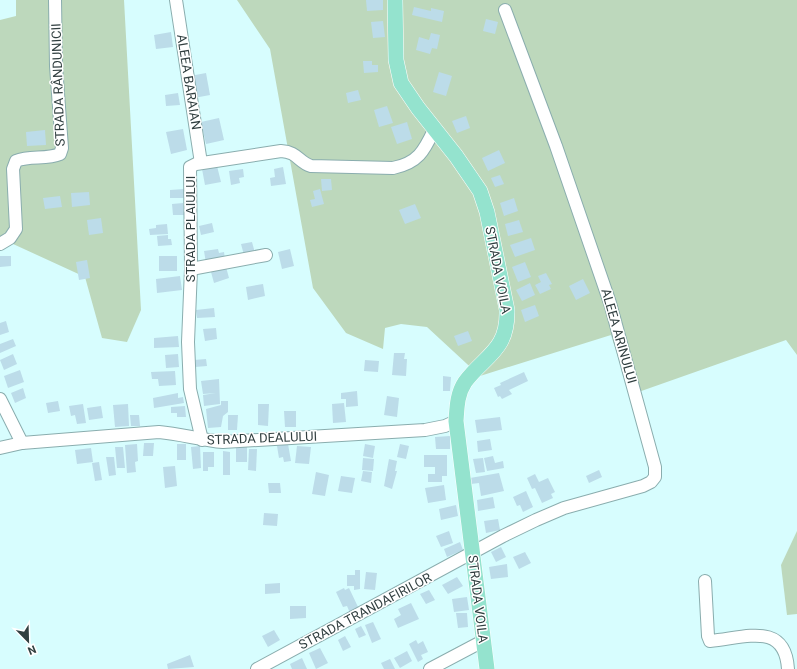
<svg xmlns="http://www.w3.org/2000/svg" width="797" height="669" font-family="Roboto,sans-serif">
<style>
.green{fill:#bdd8bc}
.building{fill:#bcdce9}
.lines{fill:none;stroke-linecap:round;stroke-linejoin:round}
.minor-casing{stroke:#8aadae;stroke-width:14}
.major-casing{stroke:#fff;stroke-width:16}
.minor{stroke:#fff;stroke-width:12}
.major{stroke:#94e3ce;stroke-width:15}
.labels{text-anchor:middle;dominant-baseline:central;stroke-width:3;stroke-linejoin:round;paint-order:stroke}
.street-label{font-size:13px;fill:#313f40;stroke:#fff}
</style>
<rect width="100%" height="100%" fill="#d7fdfe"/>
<g class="green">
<path d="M16,0H124L141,310L127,342L102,338L85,277L0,238V20L16,16Z"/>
<path d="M237,0H797V355L786,340L630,395L611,335L480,376L427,327L401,324L385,328L383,349L346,333L313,288L270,49Z"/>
<path d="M797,531V614L787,615L781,565Z"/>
</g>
<g class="building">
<path d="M366,0H383V10L367,11Z"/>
<path d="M414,7L431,11V8L444,11L442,22L412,15Z"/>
<path d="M486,19L498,22L495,34L483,31Z"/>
<path d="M383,21L385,37L373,38L371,22Z"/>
<path d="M171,32L173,47L156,49L154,35Z"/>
<path d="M431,33L440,35L437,49L432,48L430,54L416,50L419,37L429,40Z"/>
<path d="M363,61H372V65H378V72L364,73Z"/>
<path d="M439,72L452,76L446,96L433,92Z"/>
<path d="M206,73L210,95L194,98L190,76Z"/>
<path d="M358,90L361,100L348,103L346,93Z"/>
<path d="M178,93L180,105L166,106L165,95Z"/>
<path d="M387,106L393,123L379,127L374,110Z"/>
<path d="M466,116L470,128L457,133L452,121Z"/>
<path d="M219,118L224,140L206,144L201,122Z"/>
<path d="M407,122L412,139L397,144L391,127Z"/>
<path d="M183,129L187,150L171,154L166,132Z"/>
<path d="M45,130L46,145L27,146L26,132Z"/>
<path d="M499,150L505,163L488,171L482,158Z"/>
<path d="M217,166L221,182L205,185L202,169Z"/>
<path d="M283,167L286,184L271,186L270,178L275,177L274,169Z"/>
<path d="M243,169L244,177L239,178L240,183L231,185L229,171Z"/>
<path d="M500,175L504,184L495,187L491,178Z"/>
<path d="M321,179H331L332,190L322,191Z"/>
<path d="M184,189V198H170V190Z"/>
<path d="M320,189L324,204L312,207L310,200L315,199L313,191Z"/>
<path d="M89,192L90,205L72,207L71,193Z"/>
<path d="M60,196L62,207L45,209L43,198Z"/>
<path d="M514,198L518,211L504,216L500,203Z"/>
<path d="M183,203L184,215H173L172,204Z"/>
<path d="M415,204L421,218L405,224L399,210Z"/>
<path d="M101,218L103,233L89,235L87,220Z"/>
<path d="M519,220L523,232L508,236L505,224Z"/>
<path d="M212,223L214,232L201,235L199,226Z"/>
<path d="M167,224L168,234L150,235L149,229L156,228V225Z"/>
<path d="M168,235V239H171L172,245L158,246L157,236Z"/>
<path d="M531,238L535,250L515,257L510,245Z"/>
<path d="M252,242L255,253L244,255L241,244Z"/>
<path d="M218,249L219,253L224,252L225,259L206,263L204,251Z"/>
<path d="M290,249L294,266L282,269L278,252Z"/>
<path d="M0,256H11V266L0,267Z"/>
<rect x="159" y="256" width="18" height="15"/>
<path d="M87,260L90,278L79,280L76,262Z"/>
<path d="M525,262L531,277L518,282L512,267Z"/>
<path d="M226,267L229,278L214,283L211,272Z"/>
<path d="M546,273L552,284L549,285L551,289L540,294L535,285L541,282L538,276Z"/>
<path d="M180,276L182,290L157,293L156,279Z"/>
<path d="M583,279L590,293L576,300L569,286Z"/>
<path d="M530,283L535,295L522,301L516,290Z"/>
<path d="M263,284L265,296L248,300L246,287Z"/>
<path d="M535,305L539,316L525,322L521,310Z"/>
<path d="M214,308L215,317L197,318L196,310Z"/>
<path d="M6,321L9,332L0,335V323Z"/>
<path d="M216,328L217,339L205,341L203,329Z"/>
<path d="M468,331L472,341L458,346L454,336Z"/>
<path d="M178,336L179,347L154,348V338Z"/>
<path d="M13,339L16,346L0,353V344Z"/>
<path d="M394,353H405L404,359H407L406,376L392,375Z"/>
<path d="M13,354L17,364L4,370L0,360Z"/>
<path d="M178,354L179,367L166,368L165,355Z"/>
<path d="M206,359L207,366L195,367L194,360Z"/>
<path d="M365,360L379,361L378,372L364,371Z"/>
<path d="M20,370L24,382L8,388L4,376Z"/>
<path d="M175,371L176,385L159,386L158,379H152L151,372Z"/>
<path d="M524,372L528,381L509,390L512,394L502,399L500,396L498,397L494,388L501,385L500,383Z"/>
<path d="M443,376L451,377L450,391H443Z"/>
<path d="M219,379L220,404L204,406L203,395L216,393L203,394L201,381Z"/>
<path d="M23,388L26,398L15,403L11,393Z"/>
<path d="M357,391L358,406L346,407V399H341V393Z"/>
<path d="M178,393V398L183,397L184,403L154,408L153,398Z"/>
<path d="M387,396L399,398L397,417L384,415Z"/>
<path d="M58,401L60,411L48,413L46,403Z"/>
<path d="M221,401H228V412L223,416L221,427L208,428L206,409L221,405Z"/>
<path d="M344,403L346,422L333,423L332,404Z"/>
<path d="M83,404L86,423L77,424L75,415L71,416L69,406Z"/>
<path d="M128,404L129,426L115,427L113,405Z"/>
<path d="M258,404H269L268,426L258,425Z"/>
<path d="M101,406L103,418L89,420L87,408Z"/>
<path d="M185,406L186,417H177V413H171V407Z"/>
<path d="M284,411H296V427H285Z"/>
<path d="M130,415H139L140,426H131Z"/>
<path d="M228,415H238L237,430H228Z"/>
<path d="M500,417L502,430L477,433L475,420Z"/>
<path d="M450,436V449H436L435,437Z"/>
<path d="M490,439L492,450L478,452L477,441Z"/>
<path d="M144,443H154L153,456H143Z"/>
<path d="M137,444L138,461L135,462L136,472L127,473L125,445Z"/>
<rect x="177" y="444" width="9" height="16"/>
<path d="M288,444L291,461L284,462L283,457L279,458L277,446Z"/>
<path d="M365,444L375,446L373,458L363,456Z"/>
<path d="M400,444L409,446L406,459L397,457Z"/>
<path d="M200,446L201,468L193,469L191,447Z"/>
<path d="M247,446V462H236V447Z"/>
<path d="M297,446L311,447L309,464L295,463Z"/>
<path d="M115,447H123L125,468H117Z"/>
<path d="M91,448L93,462L77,464L75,450Z"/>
<path d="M249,449H257L256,471L248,470Z"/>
<path d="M223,451L230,452V475H223Z"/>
<path d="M203,452H214V467H208V471H203Z"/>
<path d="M424,455H447V476H442V482H428V474H435V467H424Z"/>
<path d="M493,456L495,463L503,461L504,468L487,471L484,458Z"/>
<path d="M106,457H114L116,475L109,476Z"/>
<path d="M363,458L374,459L373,471L362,470Z"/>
<path d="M483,458L485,472L476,473L473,459Z"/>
<path d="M389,459L397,461L395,471H397L392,489L384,486Z"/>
<path d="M99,462L102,480L95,481L92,463Z"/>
<path d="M175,466L177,486L165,488L163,467Z"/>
<path d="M599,470L602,477L589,483L586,476Z"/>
<path d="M363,471L372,472L371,483L361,481Z"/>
<path d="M316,472L329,475L325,496L312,494Z"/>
<path d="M499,473L504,491L481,496L479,483L471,484L470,478Z"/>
<path d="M535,474L539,482L548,478L555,492L551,494L553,498L542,503L535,488L532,489L527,478Z"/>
<path d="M341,476L355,478L352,493L338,491Z"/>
<path d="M268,483H280L281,493H269Z"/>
<path d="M444,485L446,500L428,503L425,488Z"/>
<path d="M526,491L533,507L523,512L520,505L517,506L513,497Z"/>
<path d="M493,497L495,508L478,511L477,500Z"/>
<path d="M456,505L458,516L441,520L439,509Z"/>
<path d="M264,513L278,514L277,526L263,525Z"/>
<path d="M498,519L500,530L486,533L484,521Z"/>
<path d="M449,531L453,543L441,547L436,536Z"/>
<path d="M460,542L463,550L447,557L444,549Z"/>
<path d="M501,547L506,557L496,562L491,552Z"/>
<path d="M525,552L531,563L519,569L513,557Z"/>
<path d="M507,564L508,577L491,579L489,567Z"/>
<path d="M355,570H360V589L354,590V586H347V575H355Z"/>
<path d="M366,572L377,573L375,590L364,589Z"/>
<path d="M457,577L463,586L448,594L442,585Z"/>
<path d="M280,583V593L265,594V584Z"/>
<path d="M344,588L345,590L349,588L359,609L350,613L347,606L343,607L336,592Z"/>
<path d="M429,590L435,600L426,604L420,594Z"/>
<path d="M467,597L469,610L454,612L452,599Z"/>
<path d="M411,603L419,619L398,628L394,619L401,615L398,609Z"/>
<path d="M290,606H306V618L290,619Z"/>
<path d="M456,613H467L468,627L458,628Z"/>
<path d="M373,622L381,639L372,643L365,625Z"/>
<path d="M361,626L366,635L359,638L355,629Z"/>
<path d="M274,630L280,640L268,647L262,636Z"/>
<path d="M345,636L351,647L343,651L338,640Z"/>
<path d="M416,640L418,644L423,641L428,652L421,655L423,659L418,662L409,644Z"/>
<path d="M320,648L328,663L316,669L309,653Z"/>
<path d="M407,651L412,661L400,668L394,658Z"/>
<path d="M190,655L194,667L168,669L167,664Z"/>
<path d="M302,658L307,669H292L290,664Z"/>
<path d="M390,659L395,669H384L381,663Z"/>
</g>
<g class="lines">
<defs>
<g id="minor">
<path d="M176,0L201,163"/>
<path d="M0,244L10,238L16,229L13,169L16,161C30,155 46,160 60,154L62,148L56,66L55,0"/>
<path d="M191,269L266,255"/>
<path d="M0,399L22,443L159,432C181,434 201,440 223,442L425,430L445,426L456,421"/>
<path d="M202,440L190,389L188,342L191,269L190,167L196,164L281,151C298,152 298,162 311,166L393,168C418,163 424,151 434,130"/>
<path d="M0,448L22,443"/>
<path d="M705,581L708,636L710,641C745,638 785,621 788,669"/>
<path d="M257,669L503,536L536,520L564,508L643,486L651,482L655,477V467L610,303L556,146L505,10"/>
<path d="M430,669L483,641"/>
</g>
<path id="major" d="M395,0L396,60L401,83L418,108L456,156L480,191L487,212L507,310C508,351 485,355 465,382C457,394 457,408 456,421L487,669"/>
</defs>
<use href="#minor" class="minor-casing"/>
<use href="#major" class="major-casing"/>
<use href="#minor" class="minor"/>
<use href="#major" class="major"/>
</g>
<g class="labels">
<g class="street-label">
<text transform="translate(189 82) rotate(81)">ALEEA BARAIAN</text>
<text transform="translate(58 85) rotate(-92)">STRADA RÂNDUNICII</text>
<text transform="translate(190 229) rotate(-90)">STRADA PLAIULUI</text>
<text transform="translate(498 270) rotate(79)">STRADA VOILA</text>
<text transform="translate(619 336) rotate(74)">ALEEA ARINULUI</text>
<text transform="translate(262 438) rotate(-2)">STRADA DEALULUI</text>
<text transform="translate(478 599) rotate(83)">STRADA VOILA</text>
<text transform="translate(365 611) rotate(-28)">STRADA TRANDAFIRILOR</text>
</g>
</g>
<g transform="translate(28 641) rotate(157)" stroke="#ffffff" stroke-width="3" paint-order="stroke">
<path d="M0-3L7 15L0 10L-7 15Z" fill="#313f40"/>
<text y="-6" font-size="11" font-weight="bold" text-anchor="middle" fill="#313f40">N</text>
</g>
</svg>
